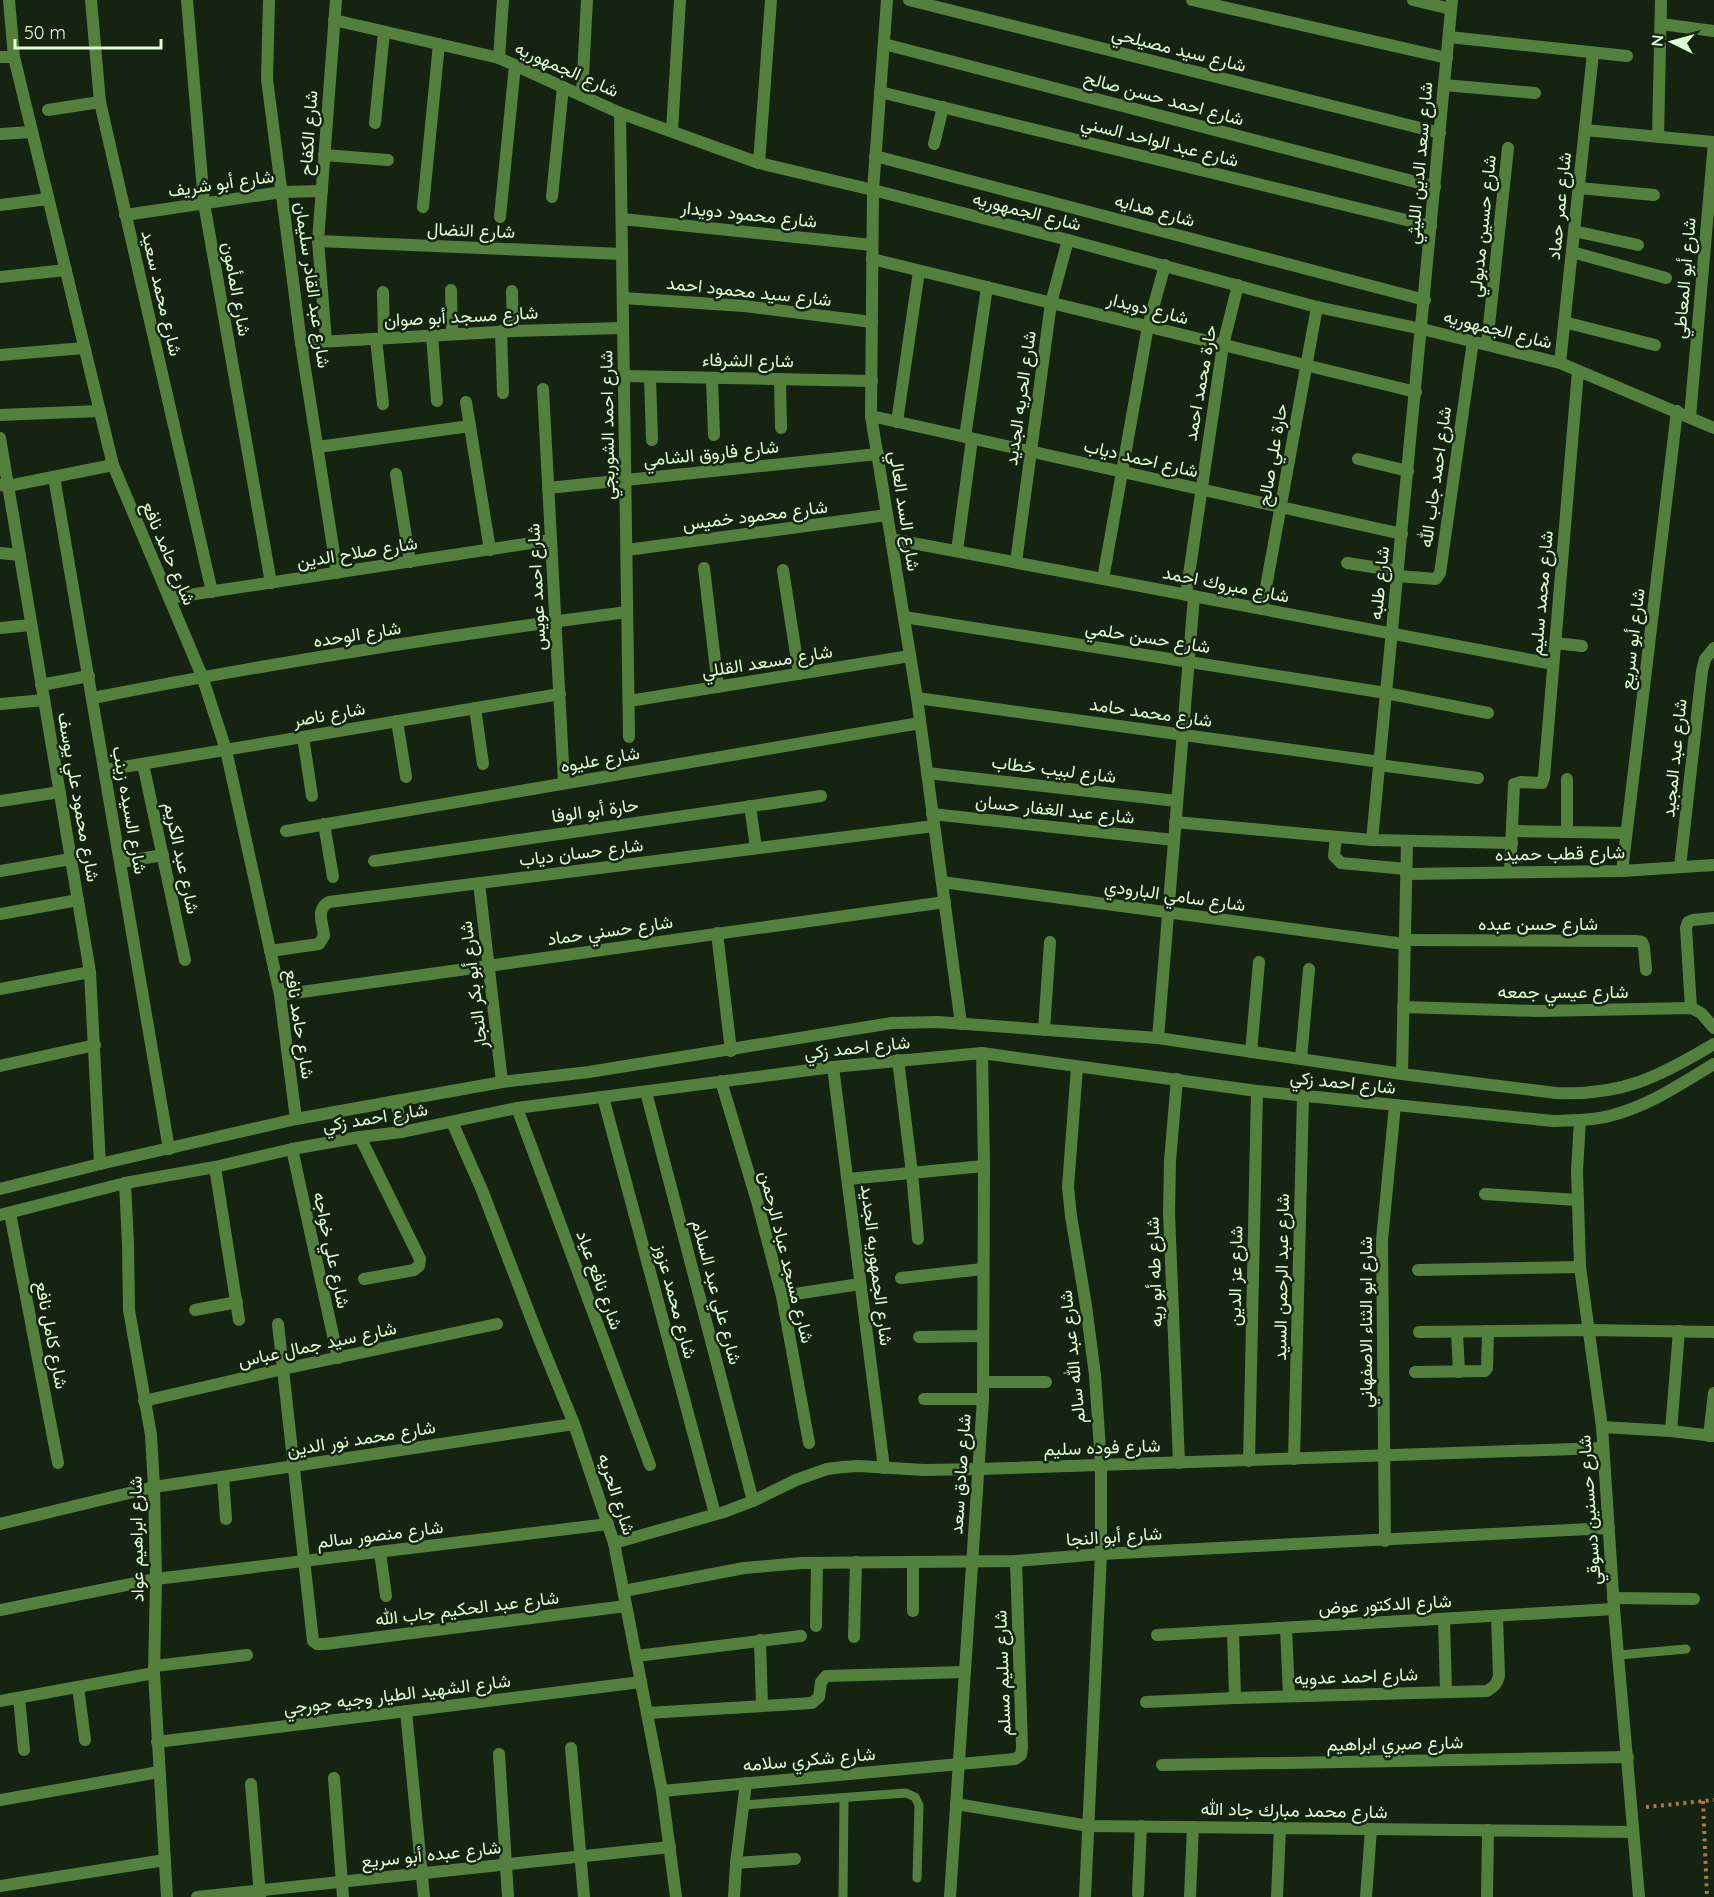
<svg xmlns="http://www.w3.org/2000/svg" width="1714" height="1897" font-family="Quicksand,Vazirmatn,sans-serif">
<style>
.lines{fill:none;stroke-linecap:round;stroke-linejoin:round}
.path{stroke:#b07a36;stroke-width:4;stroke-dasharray:3 4.5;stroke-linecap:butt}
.service{stroke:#54803d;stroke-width:9}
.minor{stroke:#54803d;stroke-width:12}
.tertiary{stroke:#54803d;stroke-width:12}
.labels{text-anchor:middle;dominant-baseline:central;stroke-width:5;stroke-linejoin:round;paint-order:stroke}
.street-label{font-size:18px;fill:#dffdd5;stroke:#142410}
</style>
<rect width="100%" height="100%" fill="#142410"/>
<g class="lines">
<g class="path">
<path d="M1703,1801L1707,1897"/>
<path d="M1646,1807L1714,1800"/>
</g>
<g class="service">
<path d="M1619,1655L1686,1649"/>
<path d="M743,1805L906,1793L915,1797L919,1805L917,1878"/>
<path d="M843,1897L844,1798"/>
</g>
<g class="minor">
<path d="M9,0L14,57L113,465L202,676L226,750L280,995L296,1119"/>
<path d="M91,0L100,102L212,592"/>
<path d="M187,0L204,203L271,583"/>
<path d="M269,0L267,79L301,343L337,573"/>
<path d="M887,0L873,190L871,416L917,698L961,1024"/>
<path d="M909,0L1440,133"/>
<path d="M1192,0L1447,58"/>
<path d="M1413,0L1451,9"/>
<path d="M334,20L499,58L620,113L759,163L873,190L1068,240L1317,307L1422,329L1560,363L1714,428"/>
<path d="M1661,24L1714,31"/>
<path d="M1449,37L1627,56"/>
<path d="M884,44L1435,187"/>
<path d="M0,57H14"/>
<path d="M499,58L503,0"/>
<path d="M1444,85L1535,93"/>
<path d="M880,92L1431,226"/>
<path d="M582,95L587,0"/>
<path d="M48,110L100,102"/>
<path d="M620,113L629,737"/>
<path d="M375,123L384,32"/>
<path d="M672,130L680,0"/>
<path d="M1585,130L1714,142"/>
<path d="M0,134L32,132"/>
<path d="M1658,137L1661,0"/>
<path d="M934,144L943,107"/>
<path d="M324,155L388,160"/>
<path d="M875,156L1425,300"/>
<path d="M759,163L771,0"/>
<path d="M1579,188L1654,195"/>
<path d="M552,197L563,87"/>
<path d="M0,205L48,199"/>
<path d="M423,207L439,44"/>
<path d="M125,215L282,192L322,191"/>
<path d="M500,217L515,65"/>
<path d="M622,219L872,245"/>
<path d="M1574,231L1638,245"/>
<path d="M318,241L622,254"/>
<path d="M1572,252L1666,278"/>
<path d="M872,259L1416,392"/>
<path d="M0,277L66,270"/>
<path d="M451,290L452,334"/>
<path d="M512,291L513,331"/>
<path d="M383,292L384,338"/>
<path d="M623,298L744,306L872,322"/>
<path d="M1564,322L1655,345"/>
<path d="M501,331L503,393"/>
<path d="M432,335L437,401"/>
<path d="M376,339L383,404"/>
<path d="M326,341L318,241L336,0"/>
<path d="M301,343L513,331L623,328"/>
<path d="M1487,344L1508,148"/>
<path d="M0,355L84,348"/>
<path d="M1560,363L1593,53"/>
<path d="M624,376L872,381"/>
<path d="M650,377L652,440"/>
<path d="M712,378L714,435"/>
<path d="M780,379L781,428"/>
<path d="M543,389L564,783"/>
<path d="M466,402L490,550"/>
<path d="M0,415L99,411"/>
<path d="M871,416L1402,534"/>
<path d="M1690,417L1714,142"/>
<path d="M897,422L919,271"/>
<path d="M965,437L987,287"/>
<path d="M0,438L90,972L100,1164"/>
<path d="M318,447L470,426"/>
<path d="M1358,459L1408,471"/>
<path d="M396,474L410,562"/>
<path d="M54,477L169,1149"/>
<path d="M1,485L8,486L113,465"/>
<path d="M548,488L878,454"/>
<path d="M891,539L1553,664"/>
<path d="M627,550L887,515"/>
<path d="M957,551L972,439"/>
<path d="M0,553L20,555"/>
<path d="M1016,562L1051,303L1068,240"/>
<path d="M1347,563L1398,571"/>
<path d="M704,568L718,687"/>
<path d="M783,570L799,674"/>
<path d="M1398,576L1436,579L1440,573L1473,341"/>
<path d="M1103,579L1148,326L1165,265"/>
<path d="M1186,595L1223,345L1238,285"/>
<path d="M169,598L551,540"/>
<path d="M1262,609L1317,307"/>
<path d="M904,617L1386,693L1488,713"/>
<path d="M0,628L31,625"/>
<path d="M1555,643L1582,646"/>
<path d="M41,685L89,676"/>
<path d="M93,698C270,663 449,635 627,612"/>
<path d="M917,698L1380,762"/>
<path d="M629,701L910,656"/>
<path d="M0,704L44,700"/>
<path d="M475,708L483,764"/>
<path d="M397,721L406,777"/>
<path d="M303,737L312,796"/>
<path d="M143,764L185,960"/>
<path d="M1379,765L1478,778"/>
<path d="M105,770L560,694"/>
<path d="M927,773L1177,801"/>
<path d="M0,801L60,792"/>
<path d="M750,806L756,848"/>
<path d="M932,814L1174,840"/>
<path d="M1175,822L1372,840L1512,843"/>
<path d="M324,824L333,877"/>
<path d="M286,831L920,723"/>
<path d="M1512,831L1626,833"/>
<path d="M1567,832V779"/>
<path d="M1336,837L1334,856L1341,863L1406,869"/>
<path d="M1372,840L1452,0"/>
<path d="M374,861L821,796"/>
<path d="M121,862L163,855"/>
<path d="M1680,867L1702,671L1705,659L1714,648"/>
<path d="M0,871L71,859"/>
<path d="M1622,871L1677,411"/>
<path d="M1510,872L1514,784L1521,782L1542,783L1544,777L1578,371"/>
<path d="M1406,874L1622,871L1714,865"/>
<path d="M942,882L1404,944"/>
<path d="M479,883L502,1082"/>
<path d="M0,914L78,900"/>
<path d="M717,933L731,1051"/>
<path d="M1405,940L1636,941L1642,942L1644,947L1646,970"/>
<path d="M270,951L319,944L324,936C323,923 315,910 329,902L934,826"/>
<path d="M0,989L90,972"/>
<path d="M280,995L945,902"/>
<path d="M1403,1007L1538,1011L1691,1008L1701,1013L1714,1028"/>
<path d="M1691,1008L1686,928L1688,922L1693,920L1714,918"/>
<path d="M1044,1030L1050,942"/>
<path d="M1158,1038L1194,596"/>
<path d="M1251,1052L1259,962"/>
<path d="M1301,1059L1309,969"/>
<path d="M898,1060L912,1173L918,1239"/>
<path d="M0,1066L95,1045"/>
<path d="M833,1067L884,1468"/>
<path d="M1077,1067L1068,1187L1071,1216L1086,1306L1095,1375L1101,1465V1554L1085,1897"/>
<path d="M1402,1074L1407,841"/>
<path d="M1177,1079L1170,1161L1169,1213L1179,1463"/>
<path d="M721,1081L757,1201L782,1296L809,1443"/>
<path d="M646,1092L753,1501"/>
<path d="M603,1097L715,1514"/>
<path d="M517,1108L650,1465"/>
<path d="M1580,1120L1577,1171L1580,1267L1602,1427L1614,1609L1639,1897"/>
<path d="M452,1122L482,1190L538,1336L574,1424L614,1543L662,1791L676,1897"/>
<path d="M360,1137L420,1259L419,1266L414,1270L364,1279"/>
<path d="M292,1149L338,1358"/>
<path d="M215,1167L239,1320"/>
<path d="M848,1179L984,1166"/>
<path d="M125,1183L128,1244L129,1310L151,1435L154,1487L156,1579L154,1673L167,1897"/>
<path d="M1485,1194L1577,1200"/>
<path d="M10,1213L58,1463"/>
<path d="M1418,1270L1580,1267"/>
<path d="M901,1278L983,1269"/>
<path d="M782,1296L860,1284"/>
<path d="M195,1310L237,1302"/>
<path d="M278,1324L313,1641L317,1644H325L626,1606"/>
<path d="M1419,1332L1588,1330L1714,1332"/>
<path d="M1457,1332L1459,1372"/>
<path d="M919,1337L983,1336"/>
<path d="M1415,1372L1485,1371L1487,1368L1488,1331"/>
<path d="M983,1382H1046"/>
<path d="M924,1399H983"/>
<path d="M144,1401L283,1369L497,1324"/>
<path d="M1602,1427L1671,1431L1714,1436"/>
<path d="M1671,1431L1679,1331"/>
<path d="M1709,1436L1714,1393"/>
<path d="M1294,1459L1303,1096"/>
<path d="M1249,1461L1257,1091"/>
<path d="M223,1477L226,1519"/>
<path d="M0,1524L154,1487L574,1424"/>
<path d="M1385,1541L1382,1240L1395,1105"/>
<path d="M614,1543L724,1512L753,1501L796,1480L827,1469L843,1467L858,1466L924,1470L979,1469L1603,1448"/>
<path d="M380,1552L386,1596"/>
<path d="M913,1562V1611"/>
<path d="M624,1591L744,1568L801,1563L1016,1561L1101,1554L1609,1528"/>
<path d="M1613,1598L1694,1599"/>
<path d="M0,1610L156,1579L608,1524"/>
<path d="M1444,1619L1446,1692"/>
<path d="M816,1626L817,1563"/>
<path d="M1286,1628L1289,1696"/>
<path d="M1233,1631L1235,1698"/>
<path d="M1157,1635L1614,1609"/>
<path d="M854,1637L856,1562"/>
<path d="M760,1640L762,1706"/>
<path d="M636,1656L801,1636"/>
<path d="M155,1666L247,1655"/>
<path d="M78,1687L85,1740"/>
<path d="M19,1698L24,1750"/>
<path d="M0,1701L154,1673"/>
<path d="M1146,1702L1235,1698L1487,1691C1494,1687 1497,1684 1499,1676L1497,1616"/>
<path d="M406,1711L424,1897"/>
<path d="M647,1713L812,1703L819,1697L821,1682L826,1676L964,1672"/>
<path d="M157,1742L641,1682"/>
<path d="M571,1748L584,1897"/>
<path d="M499,1754L508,1897"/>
<path d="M1162,1765L1628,1757"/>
<path d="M334,1778L343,1897"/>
<path d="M251,1784L260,1896"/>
<path d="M662,1791L1015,1759L1021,1755L1022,1747L1016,1561"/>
<path d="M0,1800L159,1772"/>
<path d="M956,1804L1089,1826L1633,1832"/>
<path d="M736,1863L795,1859"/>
<path d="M0,1886L165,1860"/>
<path d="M1138,1894L1141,1826"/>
<path d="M197,1897L670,1847"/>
<path d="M734,1897L736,1863L746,1783"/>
<path d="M950,1897L983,1399L984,1166L982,1053"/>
<path d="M1190,1897L1193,1827"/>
<path d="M1277,1897L1280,1828"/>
<path d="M1366,1897L1371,1829"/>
<path d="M1487,1897L1488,1830"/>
</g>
<g class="tertiary">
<path d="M396,1101L402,1132"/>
<path d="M0,1189L100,1164L296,1119L502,1082L589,1072L892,1023L938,1022L1158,1038L1402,1074L1556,1093C1622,1096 1659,1077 1714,1044"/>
<path d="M0,1215L125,1183L215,1167L292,1149L360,1137L402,1132L517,1108L833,1067L982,1053L1257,1091L1553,1121C1571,1120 1591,1121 1609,1116C1647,1107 1681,1084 1714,1064"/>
</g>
</g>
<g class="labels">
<g class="street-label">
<text transform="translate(1179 49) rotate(14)">شارع سيد مصيلحي</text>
<text transform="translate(567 69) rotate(24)">شارع الجمهوريه</text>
<text transform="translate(1164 98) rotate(15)">شارع احمد حسن صالح</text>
<text transform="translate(308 133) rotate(-86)">شارع الكفاح</text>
<text transform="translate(1160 141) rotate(14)">شارع عبد الواحد السني</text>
<text transform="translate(1419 163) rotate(-85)">شارع سعد الدين الليثي</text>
<text transform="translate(221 183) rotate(-8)">شارع أبو شريف</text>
<text transform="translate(1559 206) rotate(-84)">شارع عمر حماد</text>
<text transform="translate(1155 210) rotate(15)">شارع هدايه</text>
<text transform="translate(1027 211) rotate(14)">شارع الجمهوريه</text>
<text transform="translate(749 214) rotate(6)">شارع محمود دويدار</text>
<text transform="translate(1482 226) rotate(-84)">شارع حسين مدبولي</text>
<text transform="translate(471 230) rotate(2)">شارع النضال</text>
<text transform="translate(1684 278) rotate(-85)">شارع أبو المعاطي</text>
<text transform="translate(313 285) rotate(82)">شارع عبد القادر سليمان</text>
<text transform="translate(237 289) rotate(80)">شارع المأمون</text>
<text transform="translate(749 291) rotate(6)">شارع سيد محمود احمد</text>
<text transform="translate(162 293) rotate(77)">شارع محمد سعيد</text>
<text transform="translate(1148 308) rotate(14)">شارع دويدار</text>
<text transform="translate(461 316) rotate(-3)">شارع مسجد أبو صوان</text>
<text transform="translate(1498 329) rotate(14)">شارع الجمهوريه</text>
<text transform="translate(748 360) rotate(1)">شارع الشرفاء</text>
<text transform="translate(1200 383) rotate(-80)">حارة محمد احمد</text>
<text transform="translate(1020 398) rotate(-82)">شارع الحريه الجديد</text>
<text transform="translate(607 425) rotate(-91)">شارع احمد الشوربجي</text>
<text transform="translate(711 453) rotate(-6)">شارع فاروق الشامي</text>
<text transform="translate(1272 455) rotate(-80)">حارة علي صالح</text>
<text transform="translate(1141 458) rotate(13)">شارع احمد دياب</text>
<text transform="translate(1435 477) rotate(-82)">شارع احمد جاب الله</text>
<text transform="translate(905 511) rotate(81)">شارع السد العالي</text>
<text transform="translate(755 515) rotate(-7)">شارع محمود خميس</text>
<text transform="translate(357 552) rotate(-9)">شارع صلاح الدين</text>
<text transform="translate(169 553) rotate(67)">شارع حامد نافع</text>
<text transform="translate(1379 583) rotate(-84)">شارع طلبه</text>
<text transform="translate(1226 584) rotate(11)">شارع مبروك احمد</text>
<text transform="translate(536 587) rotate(-93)">شارع احمد عويس</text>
<text transform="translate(1541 593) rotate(-85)">شارع محمد سليم</text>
<text transform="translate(357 634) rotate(-9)">شارع الوحده</text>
<text transform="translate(1148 637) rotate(9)">شارع حسن حلمي</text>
<text transform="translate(1632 639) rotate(-83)">شارع أبو سريع</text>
<text transform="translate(767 661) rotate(-9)">شارع مسعد القللي</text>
<text transform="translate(1151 712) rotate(8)">شارع محمد حامد</text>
<text transform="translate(329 714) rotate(-10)">شارع ناصر</text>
<text transform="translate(1674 758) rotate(-84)">شارع عبد المجيد</text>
<text transform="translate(600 759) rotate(-10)">شارع عليوه</text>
<text transform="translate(1054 769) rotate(7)">شارع لبيب خطاب</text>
<text transform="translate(79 797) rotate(80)">شارع محمود علي يوسف</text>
<text transform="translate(1055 809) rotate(6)">شارع عبد الغفار حسان</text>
<text transform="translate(130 810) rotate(80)">شارع السيده زينب</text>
<text transform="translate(595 810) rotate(-8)">حارة أبو الوفا</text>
<text transform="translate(581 852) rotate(-7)">شارع حسان دياب</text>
<text transform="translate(1560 853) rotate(-1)">شارع قطب حميده</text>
<text transform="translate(182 858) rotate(78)">شارع عبد الكريم</text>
<text transform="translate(1175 895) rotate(8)">شارع سامي البارودي</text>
<text x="1538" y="923">شارع حسن عبده</text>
<text transform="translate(610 930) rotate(-8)">شارع حسني حماد</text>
<text transform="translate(473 985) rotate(-97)">شارع أبو بكر النجار</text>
<text x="1563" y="991">شارع عيسي جمعه</text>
<text transform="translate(300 1024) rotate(81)">شارع حامد نافع</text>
<text transform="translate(857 1047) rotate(-6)">شارع احمد زكي</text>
<text transform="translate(1343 1082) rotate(6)">شارع احمد زكي</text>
<text transform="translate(375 1117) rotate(-9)">شارع احمد زكي</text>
<text transform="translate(332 1250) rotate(78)">شارع علي خواجه</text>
<text transform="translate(787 1257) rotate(76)">شارع مسجد عباد الرحمن</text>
<text transform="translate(877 1265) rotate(83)">شارع الجمهوريه الجديد</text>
<text transform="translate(1154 1272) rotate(-92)">شارع طه أبو ريه</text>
<text transform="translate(1235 1276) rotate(-89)">شارع عز الدين</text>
<text transform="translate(1281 1277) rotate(-89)">شارع عبد الرحمن السيد</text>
<text transform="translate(600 1280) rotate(70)">شارع نافع عياد</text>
<text transform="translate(717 1292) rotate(75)">شارع علي عبد السلام</text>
<text transform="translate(676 1301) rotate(75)">شارع محمد عزوز</text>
<text transform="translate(1365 1322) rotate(-90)">شارع ابو الثناء الاصفهاني</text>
<text transform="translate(52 1335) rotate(79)">شارع كامل نافع</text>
<text transform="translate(317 1344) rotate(-12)">شارع سيد جمال عباس</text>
<text transform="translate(1072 1357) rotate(-96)">شارع عبد الله سالم</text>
<text transform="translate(361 1438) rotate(-9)">شارع محمد نور الدين</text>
<text transform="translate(1102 1447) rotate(-2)">شارع فوده سليم</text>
<text transform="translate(960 1474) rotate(-86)">شارع صادق سعد</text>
<text transform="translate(617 1494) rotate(72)">شارع الحريه</text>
<text transform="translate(1589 1510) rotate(-94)">شارع حسنين دسوقي</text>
<text transform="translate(380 1534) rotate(-7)">شارع منصور سالم</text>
<text transform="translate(1114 1536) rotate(-4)">شارع أبو النجا</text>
<text transform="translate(136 1539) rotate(-91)">شارع ابراهيم عواد</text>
<text transform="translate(1385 1604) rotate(-3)">شارع الدكتور عوض</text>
<text transform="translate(467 1608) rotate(-7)">شارع عبد الحكيم جاب الله</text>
<text transform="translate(1002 1673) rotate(-92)">شارع سليم مسلم</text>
<text transform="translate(1356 1676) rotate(-2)">شارع احمد عدويه</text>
<text transform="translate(397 1694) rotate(-7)">شارع الشهيد الطيار وجيه جورجي</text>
<text transform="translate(1395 1743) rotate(-1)">شارع صبري ابراهيم</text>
<text transform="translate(809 1759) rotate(-5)">شارع شكري سلامه</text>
<text transform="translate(1294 1810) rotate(1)">شارع محمد مبارك جاد الله</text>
<text transform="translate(431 1854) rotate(-6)">شارع عبده أبو سريع</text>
</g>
</g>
<g transform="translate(1672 42) rotate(275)" stroke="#142410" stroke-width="4.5" paint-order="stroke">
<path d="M0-4.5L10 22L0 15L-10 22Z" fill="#dffdd5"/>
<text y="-9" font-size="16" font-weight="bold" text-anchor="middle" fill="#dffdd5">N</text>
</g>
<path d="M15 39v9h146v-9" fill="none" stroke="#dffdd5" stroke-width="3"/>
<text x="24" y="39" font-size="18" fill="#dffdd5" stroke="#142410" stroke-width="4.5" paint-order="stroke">50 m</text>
</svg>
